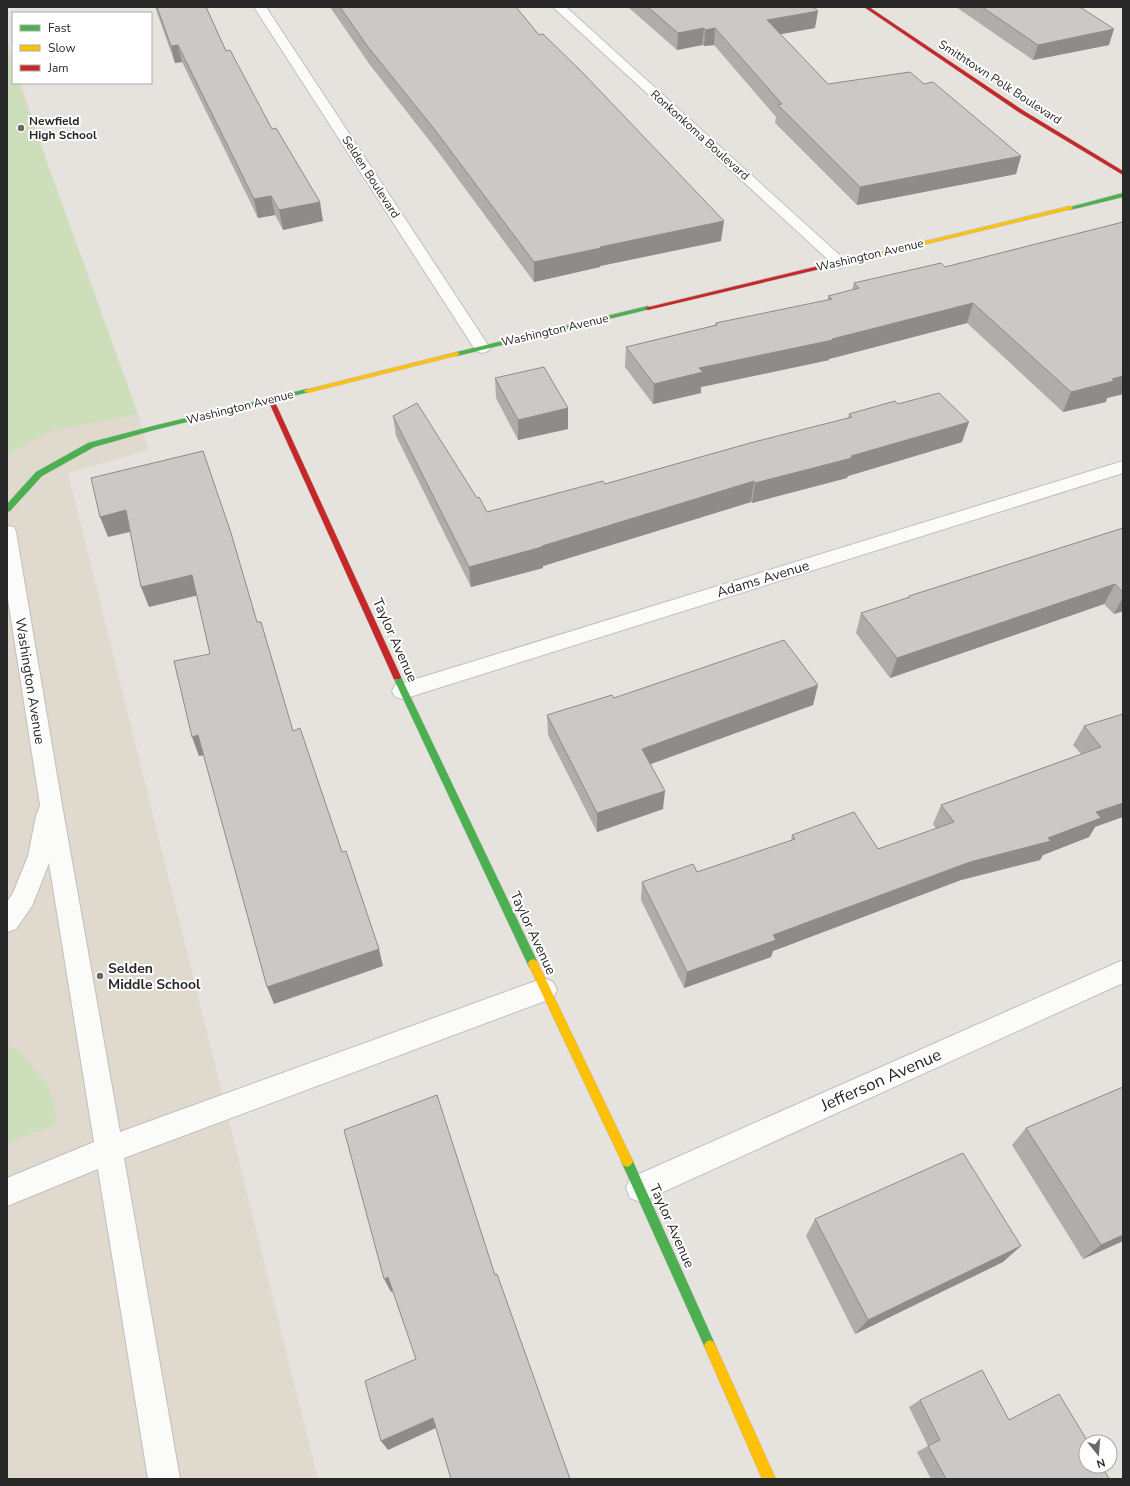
<svg xmlns="http://www.w3.org/2000/svg" width="1130" height="1486" font-family="'Nunito Sans',sans-serif">
<style>
.education{fill:#e0d9cd}
.green{fill:#ccdfba}
.lines{fill:none;stroke-linecap:round;stroke-linejoin:round}
.lane-casing{stroke:#c0bfbf;stroke-width:2}
.street-casing{stroke:#c0bfbf;stroke-width:2}
.fast-casing{stroke:#c0bfbf;stroke-width:1}
.slow-casing{stroke:#c0bfbf;stroke-width:1}
.jam-casing{stroke:#c0bfbf;stroke-width:1}
.lane{fill:#fbfbfa;fill-rule:evenodd}
.street{fill:#fbfbfa;fill-rule:evenodd}
.fast{fill:#4caf50;fill-rule:evenodd}
.slow{fill:#ffc107;fill-rule:evenodd}
.jam{fill:#c62828;fill-rule:evenodd}
.wall{fill:#afaca9}
.shaded-wall{fill:#8e8c8a}
.building{fill:#cbc8c5;stroke:#8e8c8a}
.poi-dot{fill:#6a6968;stroke:#fff;stroke-width:1.5}
.labels{text-anchor:middle;dominant-baseline:central;stroke-width:4;stroke-linejoin:round;paint-order:stroke}
.far-street-label{font-size:12px;fill:#282828;stroke:#fff}
.far-poi-label{font-size:12px;font-weight:bold;fill:#282828;stroke:#fff;text-anchor:start}
.street-label{font-size:14px;fill:#282828;stroke:#fff}
.poi-label{font-size:14px;font-weight:bold;fill:#282828;stroke:#fff;text-anchor:start}
.near-street-label{font-size:17px;fill:#282828;stroke:#fff}
</style>
<rect width="100%" height="100%" fill="#e6e2de"/>
<path class="education" d="M7,40L13,58V83H21L51,173L138,414L148,450L68,473L318,1479H7Z"/>
<g class="green">
<path d="M7,52L13,68V83H18L138,414L51,431L7,455Z"/>
<path d="M7,1044L22,1054L32,1067L46,1082L54,1102L56,1125L7,1143Z"/>
</g>
<g class="lines">
<defs>
<path id="lane" d="M51,796L59,798L62,805L120,1132L544,978L553,982L557,990L553,998L124,1158L180,1479H148L98,1169L7,1206V1178L94,1142L49,863L32,906L16,929L7,932V902L13,893L28,856L36,816L43,798Z"/>
<g id="street">
<path d="M254,7H266L490,348L488,351L482,353L476,351L474,348Z"/>
<path d="M553,7H566L845,260L848,263L845,266L840,268L835,266Z"/>
<path d="M1123,461V473L403,699L395,697L392,691L395,685L403,683Z"/>
<path d="M7,526L14,527L16,532L62,805L59,812L51,814L43,812L40,805L7,593Z"/>
<path d="M1123,960V983L650,1198L640,1202L630,1198L626,1188L630,1178Z"/>
</g>
<g id="fast">
<path d="M1123,193V197L1070,210L1067,208Z"/>
<path d="M648,306L651,308L650,309L457,356L454,354L457,352Z"/>
<path d="M307,389L309,390V392L154,430L94,447L42,476L10,511L7,512V504L36,472L88,443L153,426Z"/>
<path d="M397,674L401,677L537,961L538,964L537,967L533,969L529,967L393,677Z"/>
<path d="M627,1155L631,1157L714,1342L716,1346L714,1350L710,1352L706,1350L621,1161L623,1157Z"/>
</g>
<g id="slow">
<path d="M1070,206L1073,208L1072,209L856,261L853,259Z"/>
<path d="M457,352L459,353V355L307,393L304,391L305,390Z"/>
<path d="M533,959L537,961L631,1157L633,1161L631,1165L627,1167L623,1165L528,964L529,961Z"/>
<path d="M710,1340L714,1342L776,1479H762L704,1346L706,1342Z"/>
</g>
<g id="jam">
<path d="M864,7H869L1024,111L1123,171V175L1020,113Z"/>
<path d="M856,257L858,258V260L648,310L645,308Z"/>
<path d="M271,398L274,400L401,677L400,679H394L393,677L268,400Z"/>
</g>
</defs>
<use href="#lane" class="lane-casing"/>
<use href="#street" class="street-casing"/>
<use href="#fast" class="fast-casing"/>
<use href="#slow" class="slow-casing"/>
<use href="#jam" class="jam-casing"/>
<use href="#lane" class="lane"/>
<use href="#street" class="street"/>
<use href="#fast" class="fast"/>
<use href="#slow" class="slow"/>
<use href="#jam" class="jam"/>
</g>
<g class="wall">
<path d="M155,7H206L226,51L272,129L323,221L283,230L275,215L258,218L182,62L175,63Z"/>
<path d="M330,7H516L539,35L721,241L600,266V267L534,282L436,149L370,65Z"/>
<path d="M628,7H813L815,28L780,34L828,84H924L1021,156L1016,174L857,205L775,123L776,117L714,45L704,46L702,45L677,50Z"/>
<path d="M956,7H1080L1109,45L1033,60Z"/>
<path d="M1123,222V394L1107,398L1106,402L1063,412L967,323L829,359V360L701,387V393L653,404L625,367L626,347L715,325L716,323L828,300V296L852,290L854,283L945,267Z"/>
<path d="M495,378L568,408V429L518,440L496,398Z"/>
<path d="M898,404L962,442L848,476L847,478L752,503L751,502L543,566V568L471,587L396,436L393,416L477,498L487,512L605,484L848,418L849,414Z"/>
<path d="M1123,528V611L1114,614L1104,604L890,678L856,633L861,613L908,598L909,596Z"/>
<path d="M614,698L813,705L650,764L663,809L597,832L548,735L547,715Z"/>
<path d="M1123,714L1095,827L1089,837L1043,855L1040,860L961,880L773,951L771,957L684,988L641,900L642,882L697,872L791,841L792,835L878,849L936,829L933,824L941,805L1081,754L1073,745L1084,726Z"/>
<path d="M1123,1087V1241L1083,1259L1012,1145L1026,1128Z"/>
<path d="M815,1219L1003,1262L855,1334L806,1236Z"/>
<path d="M920,1400L1009,1420L1109,1479H931L917,1452L928,1446L909,1407Z"/>
</g>
<g class="shaded-wall">
<path d="M818,11L815,28L765,37L767,20Z"/>
<path d="M704,28L702,45L677,50L678,33Z"/>
<path d="M715,28L714,45L704,46L705,30Z"/>
<path d="M1114,29L1109,45L1033,60L1038,45Z"/>
<path d="M178,45L182,62L175,63L171,46Z"/>
<path d="M1021,156L1016,174L857,205L860,187Z"/>
<path d="M271,196L275,215L258,218L254,199Z"/>
<path d="M320,202L323,221L283,230L279,210Z"/>
<path d="M724,221L721,241L600,266V267L534,282V262L600,247Z"/>
<path d="M973,303L967,323L829,359V360L701,387V393L653,404L654,384L699,368L832,339Z"/>
<path d="M1123,376V394L1107,398L1106,402L1063,412L1071,392Z"/>
<path d="M568,408V429L518,440V420Z"/>
<path d="M969,422L962,442L848,476L847,478L752,503L755,483Z"/>
<path d="M754,481L751,502L543,566V568L471,587L469,567L542,546Z"/>
<path d="M126,510L134,531L108,537L100,517Z"/>
<path d="M192,575L199,595L149,607L141,587Z"/>
<path d="M1115,584L1104,604L890,678L897,658Z"/>
<path d="M1123,597V611L1114,614Z"/>
<path d="M818,685L813,705L640,768L642,749Z"/>
<path d="M198,735L206,755L199,756L192,737Z"/>
<path d="M665,791L663,809L597,832V813Z"/>
<path d="M1123,803V817L1095,827L1089,837L1043,855L1040,860L961,880L773,951L771,957L684,988L687,972L773,935L970,862L1048,838L1096,812Z"/>
<path d="M379,949L383,966L274,1004L267,987Z"/>
<path d="M1123,1235V1241L1083,1259L1101,1245Z"/>
<path d="M1021,1246L1003,1262L855,1334L868,1320Z"/>
<path d="M388,1277L394,1291L391,1292L384,1279Z"/>
<path d="M433,1418L438,1427L388,1450L381,1441Z"/>
</g>
<g class="building">
<path d="M157,7H206L226,51L230,50L272,129L276,128L320,202L279,210L271,196L254,199L178,45L171,46Z"/>
<path d="M340,7H516L539,35L543,34L582,72L724,221L600,247L601,248L534,262L435,130L368,47Z"/>
<path d="M648,7H813L818,11L767,20L828,84L910,72L924,84L933,82L1021,156L860,187L778,105L782,104L715,28L705,30L704,28L678,33Z"/>
<path d="M982,7H1080L1114,29L1038,45Z"/>
<path d="M1123,222V376L1112,379L1114,381L1071,392L973,303L832,339L833,340L699,368L703,372L654,384L626,347L717,325L716,323L832,299L828,296L859,288L854,283L941,263L945,267Z"/>
<path d="M544,367L568,408L518,420L495,378Z"/>
<path d="M939,393L969,422L851,456L852,458L755,483L754,481L542,546V547L469,567L393,416L417,403L477,498L479,497L487,512L603,481L605,484L750,443L852,417L849,414L895,401L898,404Z"/>
<path d="M203,451L231,533L257,622H261L293,731L300,728L342,852L346,851L379,949L267,987L198,735L192,737L174,661L210,654L192,575L141,587L126,510L100,517L91,478Z"/>
<path d="M1123,528V592L1115,584L897,658L861,613L910,597L909,596Z"/>
<path d="M784,640L818,685L642,749L665,791L597,813L547,715L612,695L614,698Z"/>
<path d="M1123,714V803L1096,812L1101,818L1048,838L1051,841L970,862L773,935L776,940L687,972L642,882L693,864L697,872L795,839L792,835L854,812L878,849L954,822L941,805L1101,747L1084,726Z"/>
<path d="M1123,1087V1235L1101,1245L1026,1128Z"/>
<path d="M437,1095L495,1275L497,1274L570,1479H451L433,1418L381,1441L365,1381L416,1359L388,1277L384,1279L344,1130Z"/>
<path d="M963,1153L1021,1246L868,1320L815,1219Z"/>
<path d="M982,1370L1009,1420L1059,1394L1088,1442H1086V1466H1102L1109,1479H946L928,1446L940,1440L920,1400Z"/>
</g>
<g class="poi-dot">
<circle cx="21" cy="128" r="4"/>
<circle cx="100" cy="976" r="4"/>
</g>
<g class="labels">
<g class="far-street-label">
<text transform="translate(1000 82) rotate(33)">Smithtown Polk Boulevard</text>
<text transform="translate(700 135) rotate(42)">Ronkonkoma Boulevard</text>
<text transform="translate(371 177) rotate(57)">Selden Boulevard</text>
<text transform="translate(870 255) rotate(-13)">Washington Avenue</text>
<text transform="translate(555 330) rotate(-13)">Washington Avenue</text>
<text transform="translate(240 407) rotate(-14)">Washington Avenue</text>
</g>
<g class="far-poi-label">
<text x="29" y="121">Newfield<tspan x="29" dy="14">High School</tspan></text>
</g>
<g class="street-label">
<text transform="translate(763 579) rotate(-17)">Adams Avenue</text>
<text transform="translate(395 640) rotate(66)">Taylor Avenue</text>
<text transform="translate(30 681) rotate(81)">Washington Avenue</text>
<text transform="translate(533 933) rotate(65)">Taylor Avenue</text>
<text transform="translate(672 1226) rotate(66)">Taylor Avenue</text>
</g>
<g class="poi-label">
<text x="108" y="968">Selden<tspan x="108" dy="16">Middle School</tspan></text>
</g>
<g class="near-street-label">
<text transform="translate(881 1080) rotate(-24)">Jefferson Avenue</text>
</g>
</g>
<rect width="1130" height="1486" fill="none" stroke="#282828" stroke-width="16"/>
<rect x="12" y="12" width="140" height="72" fill="#ffffff" stroke="#a9a9a9"/>
<rect x="20" y="25" width="20" height="6" fill="#4caf50" stroke="#a9a9a9"/>
<text x="48" y="32" font-size="12" fill="#282828">Fast</text>
<rect x="20" y="45" width="20" height="6" fill="#ffc107" stroke="#a9a9a9"/>
<text x="48" y="52" font-size="12" fill="#282828">Slow</text>
<rect x="20" y="65" width="20" height="6" fill="#c62828" stroke="#a9a9a9"/>
<text x="48" y="72" font-size="12" fill="#282828">Jam</text>
<g transform="translate(1098 1454) rotate(163)"><circle r="19" fill="#ffffff" stroke="#a9a9a9"/>
<path d="M0-3L7 15L0 10L-7 15Z" fill="#6a6968"/>
<text y="-6" font-size="11" font-weight="bold" text-anchor="middle" fill="#282828">N</text>
</g>
</svg>
